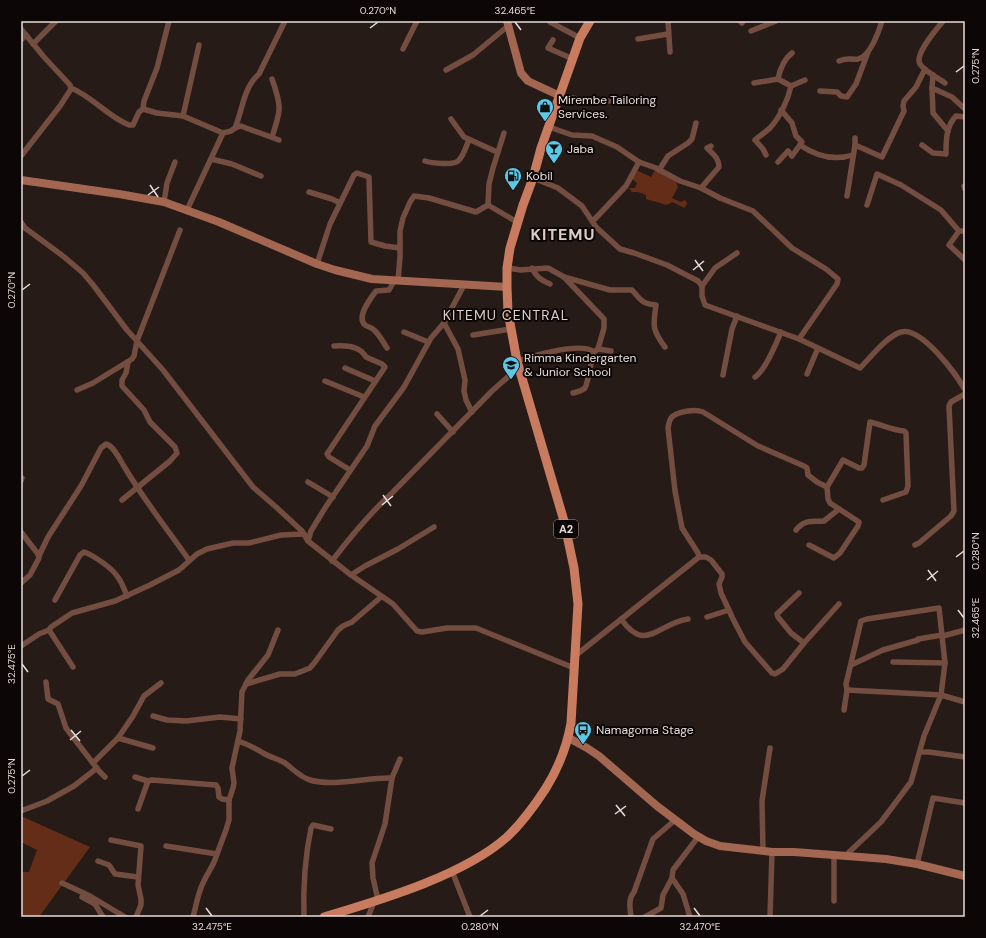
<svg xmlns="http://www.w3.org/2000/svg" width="986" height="938" font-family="'DM Sans',sans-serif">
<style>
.green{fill:#642d17}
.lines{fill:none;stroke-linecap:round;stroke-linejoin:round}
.street{stroke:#734d40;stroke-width:5.5}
.secondary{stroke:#a36751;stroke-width:8}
.primary{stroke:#c87b5e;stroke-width:9}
.ticks{fill:none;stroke:#e6ddda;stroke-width:1.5}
.labels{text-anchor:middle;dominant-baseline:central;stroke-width:4;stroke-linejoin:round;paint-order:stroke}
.shield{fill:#0c0706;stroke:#a59d9a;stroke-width:1}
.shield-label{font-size:11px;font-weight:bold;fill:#e6ddda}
.poi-label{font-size:12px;fill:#e6ddda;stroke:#0c0706;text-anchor:start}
.quarter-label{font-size:14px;letter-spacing:1px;fill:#ddcdc6;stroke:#0c0706}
.district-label{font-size:16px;font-weight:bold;letter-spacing:1px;fill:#ddcdc6;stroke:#0c0706}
.neatline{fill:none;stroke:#e6ddda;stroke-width:1.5}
.ticks-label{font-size:10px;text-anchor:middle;fill:#e6ddda}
</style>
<rect width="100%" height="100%" fill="#271b17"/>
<g class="green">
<path d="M636,170L651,177L655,170L675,180L678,187L672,198L681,202L685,200L687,203L685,208L672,202L667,205L646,199V195L638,192H632L629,188H635L637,183L632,179Z"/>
<path d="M21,816L90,847L39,917H21V872H29L37,850L21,842Z"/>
</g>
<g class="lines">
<g class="street">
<path d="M169,21L157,68L144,101L143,109L157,113L183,116L223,133"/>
<path d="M668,21L670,52"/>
<path d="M740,21L742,23"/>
<path d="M943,21C937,29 914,54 920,64C923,70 938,78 945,83"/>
<path d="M550,22L580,38"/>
<path d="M21,29L44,57L70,85L71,89L60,106L21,156"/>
<path d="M751,31L776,21"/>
<path d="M638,39L668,34"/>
<path d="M21,40L26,35"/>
<path d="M553,40L548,48L573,59"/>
<path d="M33,44L56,21"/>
<path d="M403,49L417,21"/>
<path d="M839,61C848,57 850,60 858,59C870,57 879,31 882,21"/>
<path d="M446,70L473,55L508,26"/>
<path d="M933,75L932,88L952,97L965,109"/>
<path d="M778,79C780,69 783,60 792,53"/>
<path d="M754,83L778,79L791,86L805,80"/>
<path d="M71,88C93,97 107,116 129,125H133L139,112L143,109"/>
<path d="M932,88L933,113L948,131"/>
<path d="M820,91L837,92L841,96L847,97L856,84L868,52"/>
<path d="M560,96L591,101H609"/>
<path d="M183,116L199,45"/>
<path d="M451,119L464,137L497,152"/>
<path d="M549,127L572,135L592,136L617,147L639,162"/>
<path d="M235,128L241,126L246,128L279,140"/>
<path d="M272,137C281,110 282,107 272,79"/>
<path d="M800,145C816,156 834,161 853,155"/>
<path d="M855,145L882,157L904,111L903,106L904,101L916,87L925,69"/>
<path d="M922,145L933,153L946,154C946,141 946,126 956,116L965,117"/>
<path d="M766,155L763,149L755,140C760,136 765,132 770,128C780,117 788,100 791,86"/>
<path d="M211,159L232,164L261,176"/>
<path d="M425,161C431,163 455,166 459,160C464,155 466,146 469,140"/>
<path d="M778,162L788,151L792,156L802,142L796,136L792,123L781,110"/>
<path d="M659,170L668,156L688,143L692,139L696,123"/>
<path d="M533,178L558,188L582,206L596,227L620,249L634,253L667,265L698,281L702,286V296L705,305L799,339L860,368C871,357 887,336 901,332C921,326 957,375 965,390"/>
<path d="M964,186L965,189"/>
<path d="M701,188L719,167C719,158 713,154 707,148L711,146"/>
<path d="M309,192L332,199L340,203"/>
<path d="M847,196L855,145V138"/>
<path d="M164,202L167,183L175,162"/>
<path d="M488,205L489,184L493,168L504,133"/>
<path d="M867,205L877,174L901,185L941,210L959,231"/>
<path d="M187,210L223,133L231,131L235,128C243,109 243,88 259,74L285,21"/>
<path d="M593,221L626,186L639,162L656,168L680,181L701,188L720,198L753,211L792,248L826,269L838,279L837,284L799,339"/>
<path d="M21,222L25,228L63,256L83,273L94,286L127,330L163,370L253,487L276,507L302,531L308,541L351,575L393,604L417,631L422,632L447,628H476L574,668"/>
<path d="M965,231H959L949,245L965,260"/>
<path d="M317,264L330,224L354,175L357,173L369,177L371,242L385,246L400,248"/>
<path d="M507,268L521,270L548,268L564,277L610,290H632C641,300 642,304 656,305C653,326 652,330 665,347"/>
<path d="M532,268C536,277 541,280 550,284"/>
<path d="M564,277L604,319V328L598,349L594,352"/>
<path d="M398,281L400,257V231L403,218L410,202L414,196L429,198L476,212L488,205L517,222"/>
<path d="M702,286L715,268L737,253"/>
<path d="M444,323L458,349L465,380L464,391L466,400L472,412"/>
<path d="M404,332L428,342"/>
<path d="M473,335L511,329"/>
<path d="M334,346C345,345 360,346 366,357L382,364L385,367L327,454L329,457L350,470"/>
<path d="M387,348C383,342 379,334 374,330C371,327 368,327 365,325C356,317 370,299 376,291L389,290L394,281"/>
<path d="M598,349L611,351"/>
<path d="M517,361C533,356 581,341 594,352C591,360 588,383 585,388C582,391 577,392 573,393"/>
<path d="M345,368L375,381"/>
<path d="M807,374L818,348"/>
<path d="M723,375L732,329L737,316"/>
<path d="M755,377C765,371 776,344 781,332"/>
<path d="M325,381L364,397"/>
<path d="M77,390L93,383L132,359L134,356L137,341L180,230"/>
<path d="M437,414L453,432"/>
<path d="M21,481L22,478"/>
<path d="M308,482L333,497"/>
<path d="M827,487L843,460L859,468H862L864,465L870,422C882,425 893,430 904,431L906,433L908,486L906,492L883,500"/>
<path d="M122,500L170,461L177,453L175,447L150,422L144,410L122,386V380L126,373L128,362"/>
<path d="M796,530C805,519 812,522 824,521L839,509"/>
<path d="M21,532L38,554L39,558L30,575L21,583"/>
<path d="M308,541L311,531L325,508L367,446L375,426L404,387L431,338L444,323L464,285"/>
<path d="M915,545L919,543L951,516L954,511L949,406L951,402L965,394"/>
<path d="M39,556L48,537L81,486L101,448L106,444C114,446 120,460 125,468C144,500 167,529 189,560"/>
<path d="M699,557H706L711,560L722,574V577L719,584L721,593L733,619L745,642L772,673L775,674L783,669L804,643L839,604"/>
<path d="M332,561C351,536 370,513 393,492L492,391L519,367"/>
<path d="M351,575L365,566L398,549L434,527"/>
<path d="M799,593L780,611L777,614L778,617L791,633L804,643"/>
<path d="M55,600L80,555L84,552C93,555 112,568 117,576C122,582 124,589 127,596"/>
<path d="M707,617L729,610"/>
<path d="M621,619C646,654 658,623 688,619"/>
<path d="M49,630L73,667"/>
<path d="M21,646L39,634L49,630L51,627L72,613L115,601L150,585L179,570L197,554L207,549L233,543H249L281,535L304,534"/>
<path d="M575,656L699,557L698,553L682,528L675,491L668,428C669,424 669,421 671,418C677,411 695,409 703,412L758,446L804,466L807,468L808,475L817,482L827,487L828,499L830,503L859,522L858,526L840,553L834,558L809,545"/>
<path d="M893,662L945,663"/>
<path d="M851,665L883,650L918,640V639L942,635L943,636L965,630"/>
<path d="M46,682L48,699L58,704L66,728L99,771L105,777"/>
<path d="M246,684L280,674H295L310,668L315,662L338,630L343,626L352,622L381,597"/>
<path d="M847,690L941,695L965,702"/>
<path d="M844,710L847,690L846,684L861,621L867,619L939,608L945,663L941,695L924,736L911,782L881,822L845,856"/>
<path d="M153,716L167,720L186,721L220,717L241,719"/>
<path d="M118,738L133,716L144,696L161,683"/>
<path d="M238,741C247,744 255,748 263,753C270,757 278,759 285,763C293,769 300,777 310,780C334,787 367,777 392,778"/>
<path d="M920,752H929L965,757"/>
<path d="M93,763L118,738L153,748"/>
<path d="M135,777L148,781"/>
<path d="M138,809L148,781L152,780L216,785L218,788L219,797L222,799L229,800"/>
<path d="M21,811L47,801L74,786L97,768"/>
<path d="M111,840L141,846L138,885L141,899V905L136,917"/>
<path d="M166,846L217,854C214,865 208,872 203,883C198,893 196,906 193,917"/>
<path d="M763,851L762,801L770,748"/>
<path d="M217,854L226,830L229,820V800L233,788L234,783L232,768L240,731L242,692L248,680L268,655L278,630"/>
<path d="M834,855V901"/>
<path d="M98,861L109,865L115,874L138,877"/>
<path d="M917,864L933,798L965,803"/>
<path d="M452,871L470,917"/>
<path d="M62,883L90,896L125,917"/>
<path d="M82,897L95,904L103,917"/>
<path d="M378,900L373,878L372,863L385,824L392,778L400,759"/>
<path d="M304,917C303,887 305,857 311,828L313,825L331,829"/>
<path d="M368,917L374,902"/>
<path d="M631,917C630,908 628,899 634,892L653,839L675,820"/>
<path d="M645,917L661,908L663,895L672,878"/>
<path d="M690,917L683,894L672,878L673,870L698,837"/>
<path d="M770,917L772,852"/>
</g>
<g class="secondary">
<path d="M507,21L521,73L528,81L560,96"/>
<path d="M21,180L119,194L164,202L219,222L317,264L335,270L372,279L507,287"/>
<path d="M569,738L587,748L599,756L657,806L694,834L706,841L720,846L772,852H794L886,859L917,864L965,876"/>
</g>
<path class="primary" d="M324,917C380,900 463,876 507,837C522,823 535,805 546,788C559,767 567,746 571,723L578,604L574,568L564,521L517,361L508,312L507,287V268L510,248L523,205L533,178L541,148L580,38L590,21"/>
</g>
<path class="ticks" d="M515,22L521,30M370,28L378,22M956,72L964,66M150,185L158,197M148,195L159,187M695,260L703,271M693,270L704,261M22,290L30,284M383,495L391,506M382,505L393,496M956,557L964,551M928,570L936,581M927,580L938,571M958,610L964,618M22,664L28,672M71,730L80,741M70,740L81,731M22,776L30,770M616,805L625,816M615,814L626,806M206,908L212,916M694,908L700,916M480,916L488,910"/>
<defs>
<symbol id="shop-pin" viewBox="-11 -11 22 30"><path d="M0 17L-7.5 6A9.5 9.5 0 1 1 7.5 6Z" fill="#5dc7e8" stroke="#0c0706"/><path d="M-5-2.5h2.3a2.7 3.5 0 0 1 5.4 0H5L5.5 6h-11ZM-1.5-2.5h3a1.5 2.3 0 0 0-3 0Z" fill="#111"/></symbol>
<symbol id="bar-pin" viewBox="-11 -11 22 30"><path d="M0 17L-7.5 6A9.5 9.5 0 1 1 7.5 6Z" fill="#5dc7e8" stroke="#0c0706"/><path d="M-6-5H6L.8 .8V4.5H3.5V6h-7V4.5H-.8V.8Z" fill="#111"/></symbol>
<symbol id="fuel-pin" viewBox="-11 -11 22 30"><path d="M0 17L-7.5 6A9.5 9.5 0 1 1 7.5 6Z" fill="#5dc7e8" stroke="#0c0706"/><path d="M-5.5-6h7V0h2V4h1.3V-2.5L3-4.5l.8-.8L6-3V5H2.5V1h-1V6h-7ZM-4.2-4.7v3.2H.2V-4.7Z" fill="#111"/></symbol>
<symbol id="school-pin" viewBox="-11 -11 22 30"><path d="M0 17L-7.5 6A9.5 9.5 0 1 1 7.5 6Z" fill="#5dc7e8" stroke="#0c0706"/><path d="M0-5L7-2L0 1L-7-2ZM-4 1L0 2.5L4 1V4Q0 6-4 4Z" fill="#111"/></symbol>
<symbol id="bus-pin" viewBox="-11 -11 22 30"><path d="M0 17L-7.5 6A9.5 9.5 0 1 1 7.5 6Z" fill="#5dc7e8" stroke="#0c0706"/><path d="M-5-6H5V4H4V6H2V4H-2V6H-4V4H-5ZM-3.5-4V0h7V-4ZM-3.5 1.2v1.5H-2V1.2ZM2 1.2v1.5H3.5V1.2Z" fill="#111"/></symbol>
</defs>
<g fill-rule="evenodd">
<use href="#shop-pin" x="535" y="97" width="20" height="27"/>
<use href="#bar-pin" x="544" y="139" width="20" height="27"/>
<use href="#fuel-pin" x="503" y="166" width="20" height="27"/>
<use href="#school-pin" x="501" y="355" width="20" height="27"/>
<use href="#bus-pin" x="573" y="720" width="20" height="27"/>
</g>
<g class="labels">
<rect class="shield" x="554" y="520" width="24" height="18" rx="3"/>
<g class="shield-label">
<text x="566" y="529">A2</text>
</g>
<g class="poi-label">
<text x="558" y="100">Mirembe Tailoring<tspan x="558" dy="14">Services.</tspan></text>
<text x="567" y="149">Jaba</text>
<text x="526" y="176">Kobil</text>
<text x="524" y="358">Rimma Kindergarten<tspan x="524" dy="14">&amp; Junior School</tspan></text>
<text x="596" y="730">Namagoma Stage</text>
</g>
<g class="quarter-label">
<text x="506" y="315">KITEMU CENTRAL</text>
</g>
<g class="district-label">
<text x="563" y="234">KITEMU</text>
</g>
</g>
<rect width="986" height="938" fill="none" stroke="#0c0706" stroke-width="44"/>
<rect x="22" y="22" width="942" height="894" class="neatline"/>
<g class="ticks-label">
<text x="378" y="14">0.270°N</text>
<text x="515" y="14">32.465°E</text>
<text transform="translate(975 66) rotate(-90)" y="4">0.275°N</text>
<text transform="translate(11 290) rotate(-90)" y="4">0.270°N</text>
<text transform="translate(975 551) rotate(-90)" y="4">0.280°N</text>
<text transform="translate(975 618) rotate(-90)" y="4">32.465°E</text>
<text transform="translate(11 664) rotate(-90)" y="4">32.475°E</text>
<text transform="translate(11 776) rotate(-90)" y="4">0.275°N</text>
<text x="212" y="930">32.475°E</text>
<text x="480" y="930">0.280°N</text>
<text x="700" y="930">32.470°E</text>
</g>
</svg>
